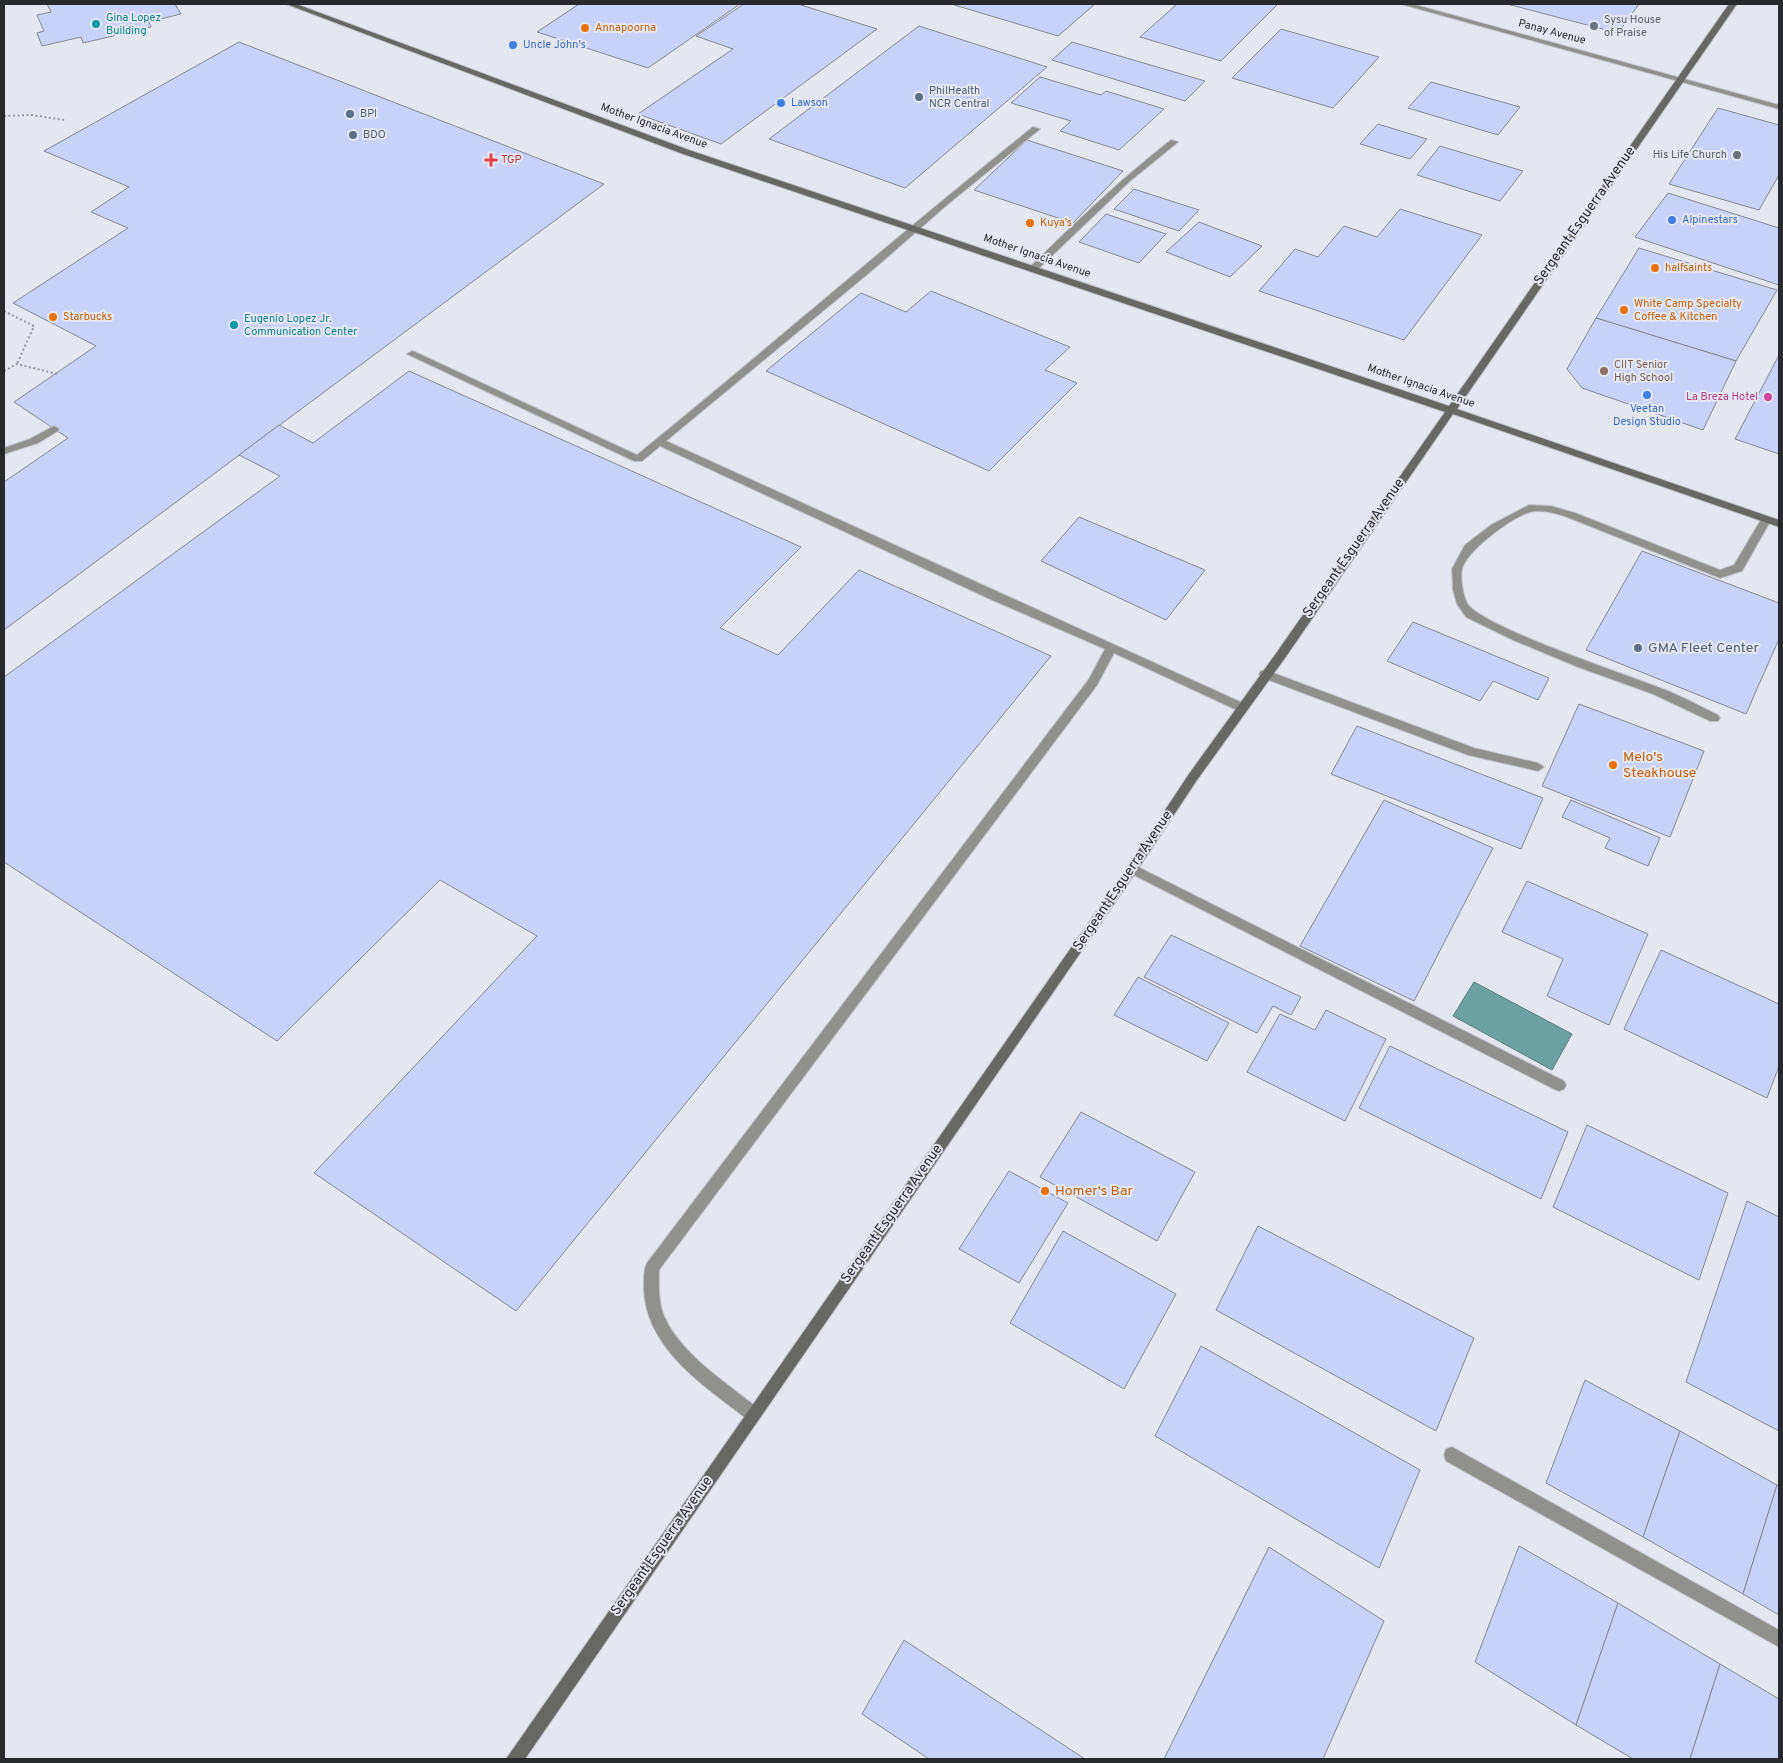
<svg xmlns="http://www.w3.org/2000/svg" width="1783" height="1763" font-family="Overpass,sans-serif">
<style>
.water{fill:#6da1a1;stroke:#587d7e}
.building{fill:#c8d2f9;stroke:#868991}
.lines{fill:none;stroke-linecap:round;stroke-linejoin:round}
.lane-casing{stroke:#c3c5cd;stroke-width:2}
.street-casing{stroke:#c3c5cd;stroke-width:2}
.secondary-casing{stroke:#c3c5cd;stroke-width:2}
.path{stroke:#97999f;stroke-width:2;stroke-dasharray:2 2.5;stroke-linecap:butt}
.lane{fill:#90918d;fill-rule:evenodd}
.street{fill:#90918d;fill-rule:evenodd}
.secondary{fill:#676863;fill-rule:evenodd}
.culture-dot{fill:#0f9aa8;stroke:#e5e7f0;stroke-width:2}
.worship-dot{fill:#6b7280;stroke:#e5e7f0;stroke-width:2}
.food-dot{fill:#e8710a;stroke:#e5e7f0;stroke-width:2}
.shop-dot{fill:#3f7fe0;stroke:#e5e7f0;stroke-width:2}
.service-dot{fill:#5c6f8a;stroke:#e5e7f0;stroke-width:2}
.health-dot{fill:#e0444e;stroke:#e5e7f0;stroke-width:2}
.education-dot{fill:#8d6e63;stroke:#e5e7f0;stroke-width:2}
.hotel-dot{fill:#d1479c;stroke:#e5e7f0;stroke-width:2}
.labels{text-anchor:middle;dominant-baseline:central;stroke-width:4;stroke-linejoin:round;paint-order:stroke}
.far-culture-label{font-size:11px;fill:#0d838f;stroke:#e5e7f0;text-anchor:start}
.far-worship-label{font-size:11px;fill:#5b616d;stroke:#e5e7f0;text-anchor:start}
.far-food-label{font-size:11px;fill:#c56008;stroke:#e5e7f0;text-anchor:start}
.far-street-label{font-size:11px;fill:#28292c;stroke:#e5e7f0}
.far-shop-label{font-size:11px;fill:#366cbe;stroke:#e5e7f0;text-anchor:start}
.far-service-label{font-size:11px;fill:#4e5e75;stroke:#e5e7f0;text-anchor:start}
.far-health-label{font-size:11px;fill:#be3a42;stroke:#e5e7f0;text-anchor:start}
.far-education-label{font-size:11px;fill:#785e54;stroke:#e5e7f0;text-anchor:start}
.far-hotel-label{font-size:11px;fill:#b23c85;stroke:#e5e7f0;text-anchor:end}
.street-label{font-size:14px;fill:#28292c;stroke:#e5e7f0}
.service-label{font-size:14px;fill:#4e5e75;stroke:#e5e7f0;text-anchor:start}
.food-label{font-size:14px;fill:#c56008;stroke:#e5e7f0;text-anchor:start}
</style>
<rect width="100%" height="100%" fill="#e5e7f0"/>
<path class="water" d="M1474,982L1572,1034L1552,1070L1453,1016Z"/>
<g class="building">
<path d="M47,4H175L181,14L149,22L151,27L83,43L81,37L42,46L37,33L44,31L37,15L51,12Z"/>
<path d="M579,4H740L648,68L537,32Z"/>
<path d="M744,4H798L877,29L721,144L638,114L733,49L696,36Z"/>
<path d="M951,4H1095L1058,36Z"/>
<path d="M1177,4H1272L1277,5L1221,61L1140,37Z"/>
<path d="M1507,4H1639L1618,33Z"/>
<path d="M919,26L1047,67L905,188L769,139Z"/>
<path d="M1281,29L1379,57L1333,108L1232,78Z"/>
<path d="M239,42L604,184L4,630V482L68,438L14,402L96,346L13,303L128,228L91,212L129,187L44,151Z"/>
<path d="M1072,42L1205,81L1185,101L1052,60Z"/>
<path d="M1040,77L1101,95L1106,91L1164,109L1119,150L1060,131L1071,121L1011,103Z"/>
<path d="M1431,82L1520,107L1498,135L1408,108Z"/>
<path d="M1718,108L1779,125V175L1759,210L1669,184Z"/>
<path d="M1378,124L1427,139L1410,159L1360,144Z"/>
<path d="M1027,140L1123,171L1073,223L974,190Z"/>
<path d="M1440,146L1523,171L1500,201L1417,175Z"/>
<path d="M1134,189L1199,210L1179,231L1114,209Z"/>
<path d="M1668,193L1779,228V285L1635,237Z"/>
<path d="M1400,209L1482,235L1404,340L1259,291L1295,249L1318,257L1344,226L1377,237Z"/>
<path d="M1106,214L1166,234L1139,263L1079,242Z"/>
<path d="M1199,222L1262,246L1230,277L1166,252Z"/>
<path d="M1639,248L1777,290L1736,361L1596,318Z"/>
<path d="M931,291L1070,347L1045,370L1077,383L989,471L766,371L861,293L906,312Z"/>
<path d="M1596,318L1736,361L1703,430L1582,388L1567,369Z"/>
<path d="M1779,355V454L1735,439Z"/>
<path d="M409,371L801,547L720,628L778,655L859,570L1051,656L516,1311L314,1173L537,936L440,880L277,1041L4,862V677L280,476L239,455L279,425L313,443Z"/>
<path d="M1079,517L1205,570L1166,620L1041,561Z"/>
<path d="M1642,551L1779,603V639L1746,714L1586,650Z"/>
<path d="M1413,622L1549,678L1538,700L1493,681L1480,701L1387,661Z"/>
<path d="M1579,704L1704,751L1670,837L1542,786Z"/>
<path d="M1357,726L1543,798L1521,849L1331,774Z"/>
<path d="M1384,800L1493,848L1414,1001L1300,946Z"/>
<path d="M1571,800L1660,838L1648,866L1605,848L1610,838L1562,817Z"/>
<path d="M1527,881L1648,934L1609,1025L1547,996L1563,959L1502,932Z"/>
<path d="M1171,935L1301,997L1291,1015L1273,1006L1257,1033L1144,977Z"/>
<path d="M1661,950L1779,1004V1066L1767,1098L1624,1029Z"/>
<path d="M1138,977L1229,1023L1207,1061L1114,1015Z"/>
<path d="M1326,1010L1386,1039L1345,1121L1247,1072L1280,1014L1315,1030Z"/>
<path d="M1390,1046L1568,1132L1541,1199L1359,1108Z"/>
<path d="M1081,1112L1195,1172L1157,1241L1040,1177Z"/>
<path d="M1587,1125L1728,1193L1699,1280L1553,1207Z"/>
<path d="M1009,1171L1068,1203L1019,1283L959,1249Z"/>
<path d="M1747,1201L1779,1217V1431L1686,1382Z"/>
<path d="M1258,1226L1474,1338L1436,1431L1216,1310Z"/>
<path d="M1063,1231L1176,1294L1124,1389L1010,1323Z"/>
<path d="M1201,1346L1420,1470L1379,1568L1155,1436Z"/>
<path d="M1585,1380L1680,1431L1643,1537L1546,1483Z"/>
<path d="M1680,1431L1777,1485L1743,1594L1643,1537Z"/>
<path d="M1777,1485L1779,1486V1615L1743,1594Z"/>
<path d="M1519,1546L1618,1603L1576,1725L1475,1662Z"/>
<path d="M1269,1547L1384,1621L1323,1759H1164Z"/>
<path d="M1618,1603L1720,1664L1690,1759H1633L1576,1725Z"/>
<path d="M904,1640L1085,1759H929L862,1714Z"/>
<path d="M1720,1664L1779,1699V1759H1690Z"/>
</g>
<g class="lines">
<defs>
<g id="lane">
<path d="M1033,127L1040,129L948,204L876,267L666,441L1247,705L1249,708L1243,712L1239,711L1114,653L1097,685L659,1270C659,1285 658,1302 664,1316C680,1354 728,1384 759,1409L761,1414L759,1419L753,1422L747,1419C705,1386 647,1350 644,1290C644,1281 643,1271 647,1263L1089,679L1105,649L990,599L660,446L642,461H634L407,354L412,351L415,352L637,455C770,347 899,234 1033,127Z"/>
<path d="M1171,140L1178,142L1130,181L1037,270H1031V266C1076,222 1121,179 1171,140Z"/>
<path d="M54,426L59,429L58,431L38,443L4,454V448L30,439Z"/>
<path d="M1529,505L1551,506L1575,513L1720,570L1734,565L1762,518H1770L1771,520L1742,571L1720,578L1567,517C1557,514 1542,509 1530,512C1512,517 1467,550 1462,569C1460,578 1463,595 1467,603C1479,626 1628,675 1660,688C1680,695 1699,706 1718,715L1720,718L1718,721H1710L1653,694L1578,667L1513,640L1466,617L1457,604L1453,590L1452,569L1465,545L1491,525Z"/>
<path d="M1265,670L1474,748L1538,763L1544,767L1538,771L1468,755L1261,677L1259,674L1261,671Z"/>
<path d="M1132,864L1564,1081L1566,1085L1564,1089L1559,1091L1554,1089L1128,872L1126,869L1128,866Z"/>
</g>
<g id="street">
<path d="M1401,4H1412L1779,105V109Z"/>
<path d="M1452,1447L1779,1630V1647L1446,1461L1444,1455L1446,1449Z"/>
</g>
<path id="secondary" d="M286,4H296L689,150L1449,406L1729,4H1737L1457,409L1779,520V527L1453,414L1285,658L1197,780L1136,872L525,1759H506L1128,866L1189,774L1277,652L1445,412L683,154Z"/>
</defs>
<use href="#lane" class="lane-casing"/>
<use href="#street" class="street-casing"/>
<use href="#secondary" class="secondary-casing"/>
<g class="path">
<path d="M4,116L31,115L65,120"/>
<path d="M4,311L34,326L17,364"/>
<path d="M4,371L17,364L57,374"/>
</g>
<use href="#lane" class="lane"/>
<use href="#street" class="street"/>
<use href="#secondary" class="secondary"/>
</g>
<g class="culture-dot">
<circle cx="96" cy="24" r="5"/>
<circle cx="234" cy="325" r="5"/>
</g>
<g class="worship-dot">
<circle cx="1594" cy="26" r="5"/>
<circle cx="1737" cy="155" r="5"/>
</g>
<g class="food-dot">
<circle cx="585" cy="28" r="5"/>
<circle cx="1030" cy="223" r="5"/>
<circle cx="1655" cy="268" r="5"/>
<circle cx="1624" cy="310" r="5"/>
<circle cx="53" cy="317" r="5"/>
<circle cx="1613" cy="765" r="5"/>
<circle cx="1045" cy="1191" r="5"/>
</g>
<g class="shop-dot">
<circle cx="513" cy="45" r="5"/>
<circle cx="781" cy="103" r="5"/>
<circle cx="1672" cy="220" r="5"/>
<circle cx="1647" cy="395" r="5"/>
</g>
<g class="service-dot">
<circle cx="919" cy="97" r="5"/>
<circle cx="350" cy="114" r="5"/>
<circle cx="353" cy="135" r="5"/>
<circle cx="1638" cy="648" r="5"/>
</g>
<path class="health-dot" d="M488.5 152.5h5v5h5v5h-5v5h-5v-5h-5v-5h5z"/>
<circle class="education-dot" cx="1604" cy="371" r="5"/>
<circle class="hotel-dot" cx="1768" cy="397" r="5"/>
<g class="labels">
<g class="far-culture-label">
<text x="106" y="18">Gina Lopez<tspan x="106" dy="13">Building</tspan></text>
<text x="244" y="319">Eugenio Lopez Jr.<tspan x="244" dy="13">Communication Center</tspan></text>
</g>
<g class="far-worship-label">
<text x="1604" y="20">Sysu House<tspan x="1604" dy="13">of Praise</tspan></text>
<text x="1727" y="155" text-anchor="end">His Life Church</text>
</g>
<g class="far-food-label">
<text x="595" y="28">Annapoorna</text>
<text x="1040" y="223">Kuya’s</text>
<text x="1665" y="268">halfsaints</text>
<text x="1634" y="304">White Camp Specialty<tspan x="1634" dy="13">Coffee &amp; Kitchen</tspan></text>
<text x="63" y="317">Starbucks</text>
</g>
<g class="far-street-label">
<text transform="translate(1552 32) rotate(15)">Panay Avenue</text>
<text transform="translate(654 126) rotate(20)">Mother Ignacia Avenue</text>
<text transform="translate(1037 256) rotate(19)">Mother Ignacia Avenue</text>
<text transform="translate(1421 386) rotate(19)">Mother Ignacia Avenue</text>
</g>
<g class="far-shop-label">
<text x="523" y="45">Uncle John's</text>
<text x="791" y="103">Lawson</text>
<text x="1682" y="220">Alpinestars</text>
<text x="1647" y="409" text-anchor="middle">Veetan<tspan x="1647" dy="13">Design Studio</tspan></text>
</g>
<g class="far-service-label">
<text x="929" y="91">PhilHealth<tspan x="929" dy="13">NCR Central</tspan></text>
<text x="360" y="114">BPI</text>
<text x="363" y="135">BDO</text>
</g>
<g class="far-health-label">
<text x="501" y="160">TGP</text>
</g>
<g class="far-education-label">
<text x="1614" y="365">CIIT Senior<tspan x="1614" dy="13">High School</tspan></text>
</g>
<g class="far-hotel-label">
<text x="1758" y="397">La Breza Hotel</text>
</g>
<g class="street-label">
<text transform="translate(1585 216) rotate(-55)">Sergeant Esguerra Avenue</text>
<text transform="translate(1354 548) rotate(-55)">Sergeant Esguerra Avenue</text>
<text transform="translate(1123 881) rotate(-56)">Sergeant Esguerra Avenue</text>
<text transform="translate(892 1214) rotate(-55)">Sergeant Esguerra Avenue</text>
<text transform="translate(662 1546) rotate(-55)">Sergeant Esguerra Avenue</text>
</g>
<g class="service-label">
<text x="1648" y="648">GMA Fleet Center</text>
</g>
<g class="food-label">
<text x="1623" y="757">Melo's<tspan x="1623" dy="16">Steakhouse</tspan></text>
<text x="1055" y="1191">Homer's Bar</text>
</g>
</g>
<rect width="1783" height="1763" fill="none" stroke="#28292c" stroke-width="10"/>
</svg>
